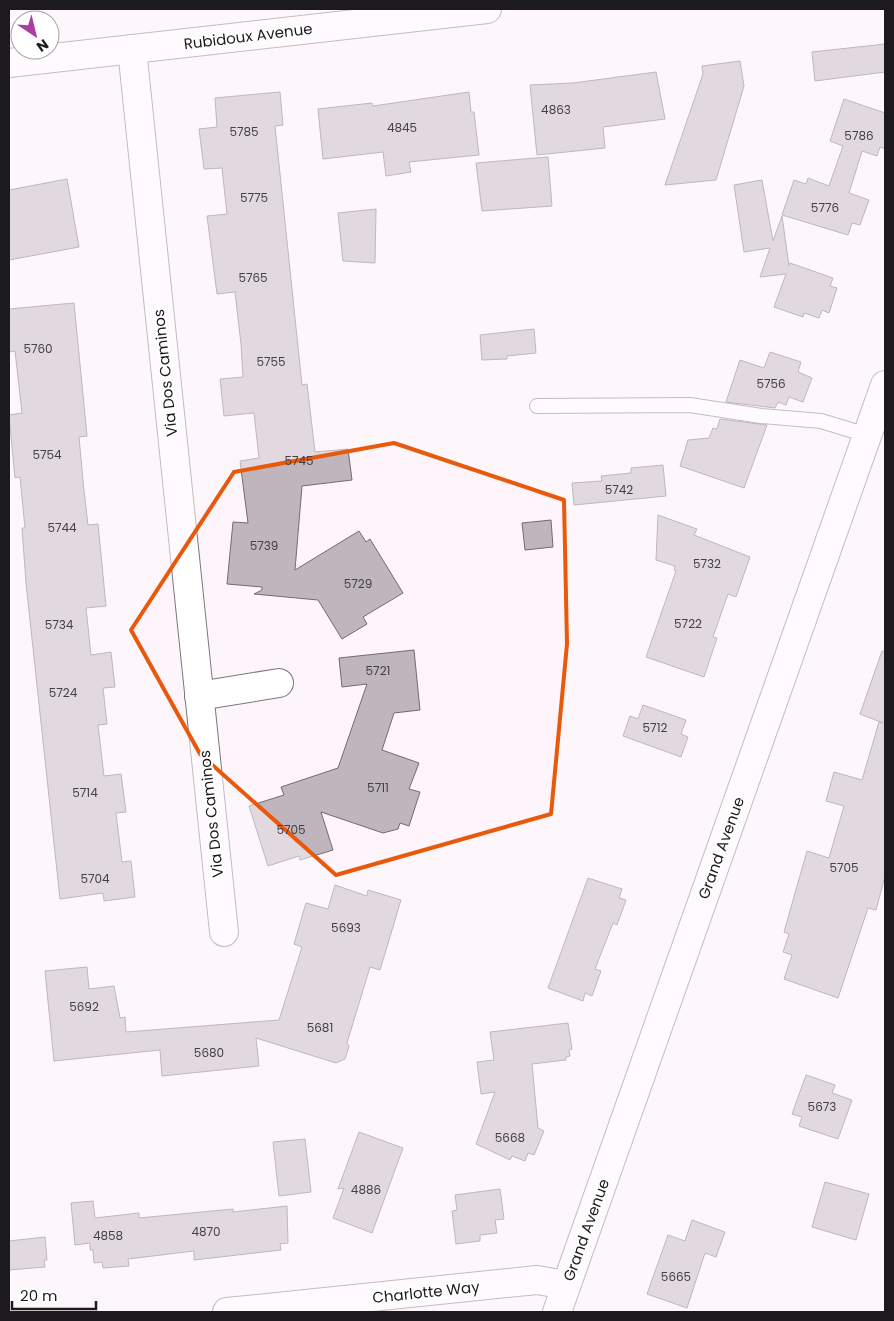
<svg xmlns="http://www.w3.org/2000/svg" width="894" height="1321" font-family="Poppins,sans-serif">
<style>
.building{fill:#beb6bc;stroke:#726b70}
.lines{fill:none;stroke-linecap:round;stroke-linejoin:round}
.service-casing{stroke:#7d767b;stroke-width:16}
.minor-casing{stroke:#7d767b;stroke-width:30}
.tertiary-casing{stroke:#7d767b;stroke-width:30}
.service{stroke:#fff;stroke-width:14}
.minor{stroke:#fff;stroke-width:28}
.tertiary{stroke:#fff;stroke-width:28}
.marked{fill:none;stroke:#e8590c;stroke-width:4;stroke-linejoin:round}
.labels{text-anchor:middle;dominant-baseline:central;stroke-width:4;stroke-linejoin:round;paint-order:stroke}
.number-label{font-size:12px;fill:#444144}
.street-label{font-size:15px;fill:#1c1a1c;stroke:#fff}
</style>
<rect width="100%" height="100%" fill="#fdf5fb"/>
<g class="building">
<path d="M885,44V72L815,81L812,52Z"/>
<path d="M740,61L744,86L716,180L665,185L703,74L702,66Z"/>
<path d="M656,72L665,119L603,127L605,148L537,155L530,85L573,83Z"/>
<path d="M280,92L283,125L275,126L302,385L307,384L315,452L348,449L352,480L302,486L295,570L359,531L366,542L370,539L403,593L363,617L367,624L342,639L318,600L254,594L262,590V587L227,584L233,522L248,523L240,461L259,458L254,413L224,416L220,379L243,377L241,344L235,292L217,294L207,216L227,214L222,168L204,169L199,129L217,127L215,98Z"/>
<path d="M469,92L471,112H474L479,155L409,162L411,172L386,176L383,152L323,159L318,109L372,103L373,106Z"/>
<path d="M844,99L885,113V149L880,147L877,156L862,151L849,193L869,200L860,225L852,223L848,235L782,215L794,180L806,184L808,178L829,186L843,146L830,141Z"/>
<path d="M548,157L552,206L482,211L476,163Z"/>
<path d="M67,179L79,247L9,260V190Z"/>
<path d="M762,180L773,241L782,216L789,266L790,263L833,278L830,286L837,288L829,313L822,310L819,318L804,313L803,317L774,307L786,274L760,277L770,248L744,252L734,185Z"/>
<path d="M376,209L375,263L343,261L338,213Z"/>
<path d="M74,303L87,436L79,437L84,491L88,525L98,524L106,606L86,608L91,655L111,652L115,687L103,688L107,724L98,725L104,776L121,774L126,812L116,813L122,862L131,861L135,897L104,901L103,893L60,899L26,583L22,528H25L20,477L15,478L9,415L22,413L15,351L9,352V309Z"/>
<path d="M534,329L536,353L507,356V359L482,360L480,335Z"/>
<path d="M770,352L801,362L798,372L812,378L803,402L789,397L786,405L778,402L775,408L726,402L740,360L764,368Z"/>
<path d="M720,419L767,425L744,488L680,466L688,440L709,438L713,428L717,429Z"/>
<path d="M663,465L666,496L574,505L572,483L602,481L601,476L631,473V468Z"/>
<path d="M658,515L697,529L694,535L750,557L736,597L728,594L713,637L717,638L704,677L646,657L676,571L674,570L675,566L656,560Z"/>
<path d="M551,520L553,547L525,550L522,523Z"/>
<path d="M414,650L420,710L394,713L382,750L419,763L409,789L420,792L409,826L400,823L398,829L383,833L321,812L333,850L300,860L299,856L268,866L249,806L284,795L281,787L338,768L367,684L342,687L339,658Z"/>
<path d="M882,651L885,652V876L876,910L868,908L838,998L784,979L792,955L783,952L789,934L784,932L807,851L829,858L844,806L826,801L834,772L862,780L879,722L883,723L860,714Z"/>
<path d="M643,705L686,720L681,734L688,737L681,757L623,736L630,716L638,719Z"/>
<path d="M588,878L622,889L619,898L626,900L617,925L613,923L595,969L601,971L592,996L585,993L583,1001L548,988Z"/>
<path d="M335,885L367,896L368,890L401,900L380,970L370,967L347,1043L349,1046L345,1059L336,1063L256,1038L259,1066L162,1076L160,1050L54,1061L45,971L87,967L89,989L114,986L120,1018L125,1017L126,1032L279,1020L302,947L294,944L306,903L328,909Z"/>
<path d="M568,1023L572,1049L569,1050L570,1056L566,1057V1060L532,1064L538,1128L544,1131L534,1155L528,1153L525,1161L512,1156L510,1160L476,1144L495,1092L481,1094L477,1062L494,1060L490,1032Z"/>
<path d="M806,1075L835,1085L832,1093L852,1100L838,1139L799,1126L802,1117L792,1114Z"/>
<path d="M359,1132L403,1148L372,1233L333,1218L344,1188L338,1189Z"/>
<path d="M305,1139L311,1192L279,1196L273,1142Z"/>
<path d="M825,1182L869,1194L856,1240L812,1227Z"/>
<path d="M500,1189L504,1219L495,1220L497,1233L480,1235V1241L456,1244L452,1211L457,1210L455,1195Z"/>
<path d="M93,1201L95,1218L139,1213V1218L233,1209V1212L287,1206L288,1243L280,1244L281,1250L194,1260V1251L128,1259L129,1266L103,1268L102,1262L94,1263L93,1250H90V1243L75,1245L71,1203Z"/>
<path d="M692,1220L725,1232L716,1257L705,1253L687,1308L647,1294L668,1235L685,1241Z"/>
<path d="M45,1237L47,1260H44L45,1267L9,1270V1241Z"/>
</g>
<g class="lines">
<defs>
<path id="service" d="M537,406L690,405L761,416L821,421L867,435"/>
<g id="minor">
<path d="M132,49L224,932"/>
<path d="M9,63L487,9"/>
<path d="M199,696L279,683"/>
<path d="M227,1312L537,1280L566,1285"/>
</g>
<path id="tertiary" d="M557,1312L885,385"/>
</defs>
<use href="#service" class="service-casing"/>
<use href="#minor" class="minor-casing"/>
<use href="#tertiary" class="tertiary-casing"/>
<use href="#service" class="service"/>
<use href="#minor" class="minor"/>
<use href="#tertiary" class="tertiary"/>
</g>
<path d="M0 0H894V1321H0ZM394,443L564,500L567,644L551,814L336,875L200,754L131,630L234,472Z" fill="#fdf5fb" fill-opacity=".55" fill-rule="evenodd"/>
<path class="marked" d="M394,443L564,500L567,644L551,814L336,875L200,754L131,630L234,472Z"/>
<g class="labels">
<g class="number-label">
<text x="556" y="109">4863</text>
<text x="402" y="127">4845</text>
<text x="244" y="131">5785</text>
<text x="859" y="135">5786</text>
<text x="254" y="197">5775</text>
<text x="825" y="207">5776</text>
<text x="253" y="277">5765</text>
<text x="38" y="348">5760</text>
<text x="271" y="361">5755</text>
<text x="771" y="383">5756</text>
<text x="47" y="454">5754</text>
<text x="299" y="460">5745</text>
<text x="619" y="489">5742</text>
<text x="62" y="527">5744</text>
<text x="264" y="545">5739</text>
<text x="707" y="563">5732</text>
<text x="358" y="583">5729</text>
<text x="688" y="623">5722</text>
<text x="59" y="624">5734</text>
<text x="378" y="670">5721</text>
<text x="63" y="692">5724</text>
<text x="655" y="727">5712</text>
<text x="378" y="787">5711</text>
<text x="85" y="792">5714</text>
<text x="291" y="829">5705</text>
<text x="844" y="867">5705</text>
<text x="95" y="878">5704</text>
<text x="346" y="927">5693</text>
<text x="84" y="1006">5692</text>
<text x="320" y="1027">5681</text>
<text x="209" y="1052">5680</text>
<text x="822" y="1106">5673</text>
<text x="510" y="1137">5668</text>
<text x="366" y="1189">4886</text>
<text x="206" y="1231">4870</text>
<text x="108" y="1235">4858</text>
<text x="676" y="1276">5665</text>
</g>
<g class="street-label">
<text transform="translate(248 36) rotate(-7)">Rubidoux Avenue</text>
<text transform="translate(165 373) rotate(-96)">Via Dos Caminos</text>
<text transform="translate(211 814) rotate(-96)">Via Dos Caminos</text>
<text transform="translate(721 848) rotate(-70)">Grand Avenue</text>
<text transform="translate(586 1230) rotate(-70)">Grand Avenue</text>
<text transform="translate(426 1292) rotate(-6)">Charlotte Way</text>
</g>
</g>
<rect width="894" height="1321" fill="none" stroke="#1c1a1c" stroke-width="20"/>
<g transform="translate(35 35) rotate(145)"><circle r="24" fill="#ffffff" stroke="#a4a3a4"/>
<path d="M0-4L9 19L0 12L-9 19Z" fill="#ac3f9e"/>
<text y="-8" font-size="14" font-weight="bold" text-anchor="middle" fill="#1c1a1c">N</text>
</g>
<path d="M12 1301v8h84v-8" fill="none" stroke="#1c1a1c" stroke-width="2.5"/>
<text x="20" y="1301" font-size="15" fill="#1c1a1c" stroke="#ffffff" stroke-width="4" paint-order="stroke">20 m</text>
</svg>
